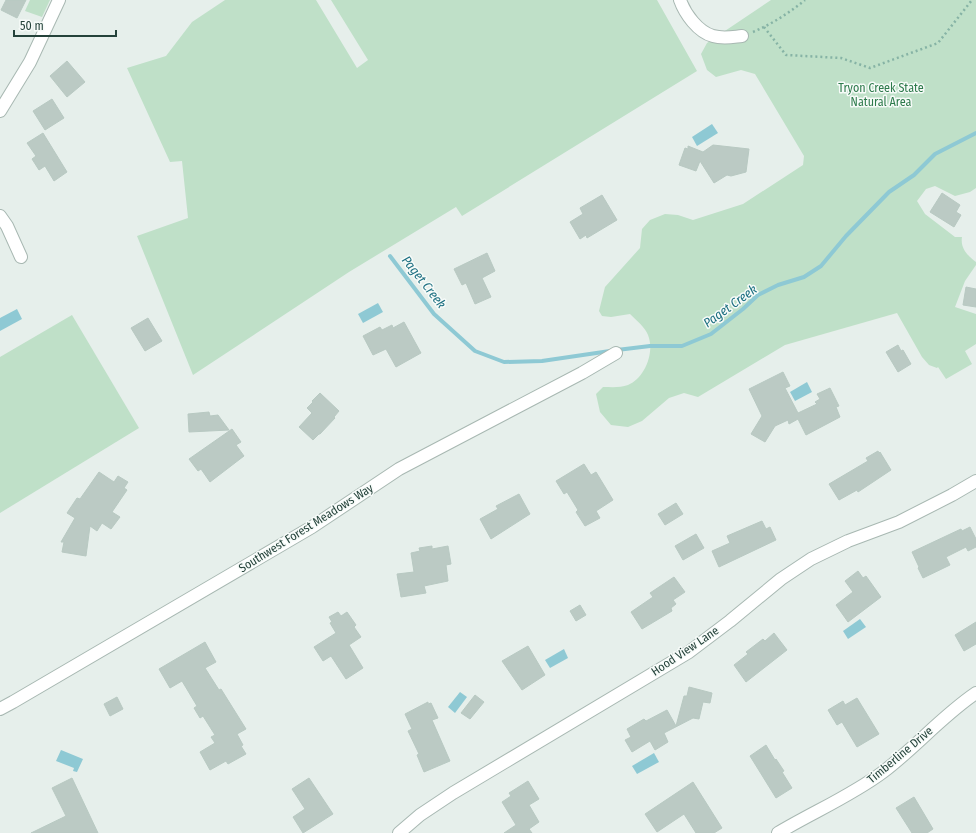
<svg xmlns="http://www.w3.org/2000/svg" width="976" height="833" font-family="'Fira Sans Condensed',sans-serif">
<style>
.green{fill:#bfe0c8}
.water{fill:#8ec9d4}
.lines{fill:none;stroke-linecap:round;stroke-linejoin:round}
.stream{stroke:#8ec9d4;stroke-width:4}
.building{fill:#bbcac4;stroke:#b8c9c2}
.minor-casing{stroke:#a8b8b2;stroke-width:14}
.path{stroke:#86b3a5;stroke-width:2.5;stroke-dasharray:2 3;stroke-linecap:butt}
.minor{stroke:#fff;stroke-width:12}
.labels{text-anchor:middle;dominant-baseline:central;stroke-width:3;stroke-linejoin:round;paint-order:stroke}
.park-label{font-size:12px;fill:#2d7a4b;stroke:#f7fbf9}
.street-label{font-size:12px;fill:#24423a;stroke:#f7fbf9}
.water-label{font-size:13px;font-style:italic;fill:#1c6f80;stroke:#f7fbf9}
</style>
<rect width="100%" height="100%" fill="#e6efeb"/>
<g class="green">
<path d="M30,0H50L42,17L25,11Z"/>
<path d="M225,0H316L357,68L368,60L331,0H657L697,71L462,216L456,207L349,272L193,375L137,236L188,218L182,161L170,162L127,68L166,56L192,22Z"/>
<path d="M771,0H976V188L970,192L955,196L935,186L926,189L917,201L925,214L955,237H962C960,248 968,256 976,262V265L965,281L955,307L976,314V344L965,351L972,364L946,379L938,367L937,368L929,365L922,357L897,313L785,345L698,397L684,393L669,398L642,421L628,427L611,425L600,412L596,394L603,387C611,387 620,388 628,385C645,378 655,352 648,335C645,327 636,320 630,314L611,317L602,316L599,311L605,287L640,248L642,229L650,220L665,214L678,215L693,220L743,204L803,165L804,156L755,74L741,70L716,77L707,70L701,54L707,43Z"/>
<path d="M72,315L139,428L0,513V357Z"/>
</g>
<g class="water">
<path d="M712,124L718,133L697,146L692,137Z"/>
<path d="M378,303L383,312L363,323L358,314Z"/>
<path d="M17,309L22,319L0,331V318Z"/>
<path d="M807,382L812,392L795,401L790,392Z"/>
<path d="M860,619L866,627L848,639L843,631Z"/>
<path d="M564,649L568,658L550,668L545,660Z"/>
<path d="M460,692L467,697L455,713L448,707Z"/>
<path d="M61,750L83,759L77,772L73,771L74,768L56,761Z"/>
<path d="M654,753L659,762L637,774L632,766Z"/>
</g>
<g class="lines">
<g class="stream">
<path d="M390,256L434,314L475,351L504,362L542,361L610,351"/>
<path d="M617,350L650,346H682L711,334L743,309L758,295L778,285L804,277L821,266L846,236L889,192L914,175L935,154L976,133"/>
</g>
</g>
<g class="building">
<path d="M6,0H26L17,18L1,10Z"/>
<path d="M67,61L85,82L67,97L50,76Z"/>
<path d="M52,99L64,118L45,130L33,111Z"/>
<path d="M43,133L67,172L54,181L45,166L39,170L32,159L36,156L27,143Z"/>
<path d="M713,145L749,149L746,172L731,176L727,175L714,183L700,161L696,171L679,165L685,148L688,149V146L703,152Z"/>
<path d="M942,193L960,205L956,212L961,215L954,227L930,212Z"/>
<path d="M602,195L617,220L587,238L586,235L580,239L570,222L583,214L580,208Z"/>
<path d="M487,253L495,271L482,278L491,297L475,304L466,283L462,285L454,269Z"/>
<path d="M966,287L976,289V307L963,305Z"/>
<path d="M148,318L162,341L145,351L131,328Z"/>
<path d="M404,322L421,353L396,367L386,349L373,355L363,336L380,327L382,330L392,325L393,328Z"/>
<path d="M898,345L901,351L903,350L911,364L898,372L886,352Z"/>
<path d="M783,372L790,386L785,388L798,413L817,404L815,402L820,399L817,394L830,388L839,406L836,407L840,417L806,435L798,419L789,424L788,420L775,426L765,442L751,434L762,416L749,389Z"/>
<path d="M320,393L339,411L334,417L335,418L320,434H319L313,440L299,427L312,413L307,408L313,402L312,401Z"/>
<path d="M209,412L210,416L218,415L229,430L189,432L188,414Z"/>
<path d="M232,429L241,442L236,445L244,456L210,482L201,469L198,471L189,459Z"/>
<path d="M878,451L879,453L880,452L891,470L858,492L857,490L839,500L829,484L868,461L866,458Z"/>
<path d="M584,464L591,475L596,472L613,500L596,511L600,518L585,526L576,512L578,510L567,492L564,494L556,481Z"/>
<path d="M99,472L114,482L118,476L128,482L124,488L127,490L112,512L120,517L111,529L102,523L97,531L90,526L86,556L62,552L64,542H61L75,518L67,513L77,498L80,499Z"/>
<path d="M519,494L530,514L491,539L480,519L498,509L496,506Z"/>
<path d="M676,503L683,514L665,525L658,514Z"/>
<path d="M762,521L766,529L770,527L776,540L719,567L712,551L730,543L727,536Z"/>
<path d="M970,527L976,539V547L968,551L966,547L946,557L950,565L923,578L918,568L919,567L912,552L961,529L962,531Z"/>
<path d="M696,534L704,548L683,560L675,546Z"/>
<path d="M432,546V549L448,546L451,564L446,565L448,581L424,586L426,593L401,597L397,574L414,572L411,553L420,551L419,548Z"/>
<path d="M858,571L863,578L866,576L881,597L848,622L836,605L853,592L845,581Z"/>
<path d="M674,577L685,592L673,600L676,604L671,608L672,611L642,629L631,612L653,597L650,593Z"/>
<path d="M580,605L586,615L576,621L570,611Z"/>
<path d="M338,612L341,616L347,612L356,625L354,627L361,637L349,645L363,668L346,679L331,656L323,661L314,647L336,633L330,623L332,622L329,617Z"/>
<path d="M976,622V644L964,651L955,635Z"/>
<path d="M774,633L787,650L746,682L734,665L748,654L746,652L763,639L765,641Z"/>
<path d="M205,642L216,662L205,668L219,690L221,689L246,729L237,734L243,745L241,746L246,754L228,764L226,761L210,770L200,752L215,743L211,737L215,735L203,716L200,718L194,708L197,706L182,681L170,688L159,669Z"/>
<path d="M528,646L545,675L522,690L502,661Z"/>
<path d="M689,687L712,693L710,703L703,702L699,719L693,718L664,733L668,742L655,750L650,741L632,752L625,740L631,737L627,729L644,719L646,721L667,710L676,726L684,696H687Z"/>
<path d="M475,695L484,702L470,719L461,713Z"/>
<path d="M117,697L123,709L110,716L104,704Z"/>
<path d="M857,698L879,734L857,747L842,722L837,725L828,710L843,701L845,705Z"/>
<path d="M428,702V704L431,703L438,718L432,720L450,761L424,772L417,755L419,754L408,731L412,729L405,714Z"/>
<path d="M766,745L775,760L776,759L784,771L782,772L792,788L776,798L750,756Z"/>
<path d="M72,778L98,833H31L66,816L52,788Z"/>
<path d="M309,778L333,814L303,833L293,817L305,809L292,789Z"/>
<path d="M528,781L539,799L529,805L539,822L529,829L532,833H504L516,825L502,802L511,796L509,793Z"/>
<path d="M693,782L722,828L714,833H696L684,814L657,832L645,814Z"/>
<path d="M914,797L933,829L927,833H912L896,808Z"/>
</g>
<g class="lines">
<defs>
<g id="minor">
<path d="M680,0C685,14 698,32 713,36C723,39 732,37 742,36"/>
<path d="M0,111L30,62L59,0"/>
<path d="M0,216L7,226L21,257"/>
<path d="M0,709L13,702L312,527L399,469L582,373L616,353"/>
<path d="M399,833L420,815L453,793L689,652L730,621L781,579L811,559L848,541L899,522L952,495L976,481"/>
<path d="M778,833C813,812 851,796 883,772C916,747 942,716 976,693"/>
</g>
</defs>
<use href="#minor" class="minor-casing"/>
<g class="path">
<path d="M764,27L786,55L841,58L870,68L938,43L972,0"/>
<path d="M753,32C772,24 789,13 805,0"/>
</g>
<use href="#minor" class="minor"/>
</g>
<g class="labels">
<g class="park-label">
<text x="881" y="88">Tryon Creek State<tspan x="881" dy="14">Natural Area</tspan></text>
</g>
<g class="street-label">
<text transform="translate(306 528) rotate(-32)">Southwest Forest Meadows Way</text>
<text transform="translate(685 651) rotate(-34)">Hood View Lane</text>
<text transform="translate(900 755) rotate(-40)">Timberline Drive</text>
</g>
<g class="water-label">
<text transform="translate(424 282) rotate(52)">Paget Creek</text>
<text transform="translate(730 306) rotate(-36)">Paget Creek</text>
</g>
</g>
<path d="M14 30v6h102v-6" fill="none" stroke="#24423a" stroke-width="2"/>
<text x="20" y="30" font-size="12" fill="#24423a" stroke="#f7fbf9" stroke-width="3" paint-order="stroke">50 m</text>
</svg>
